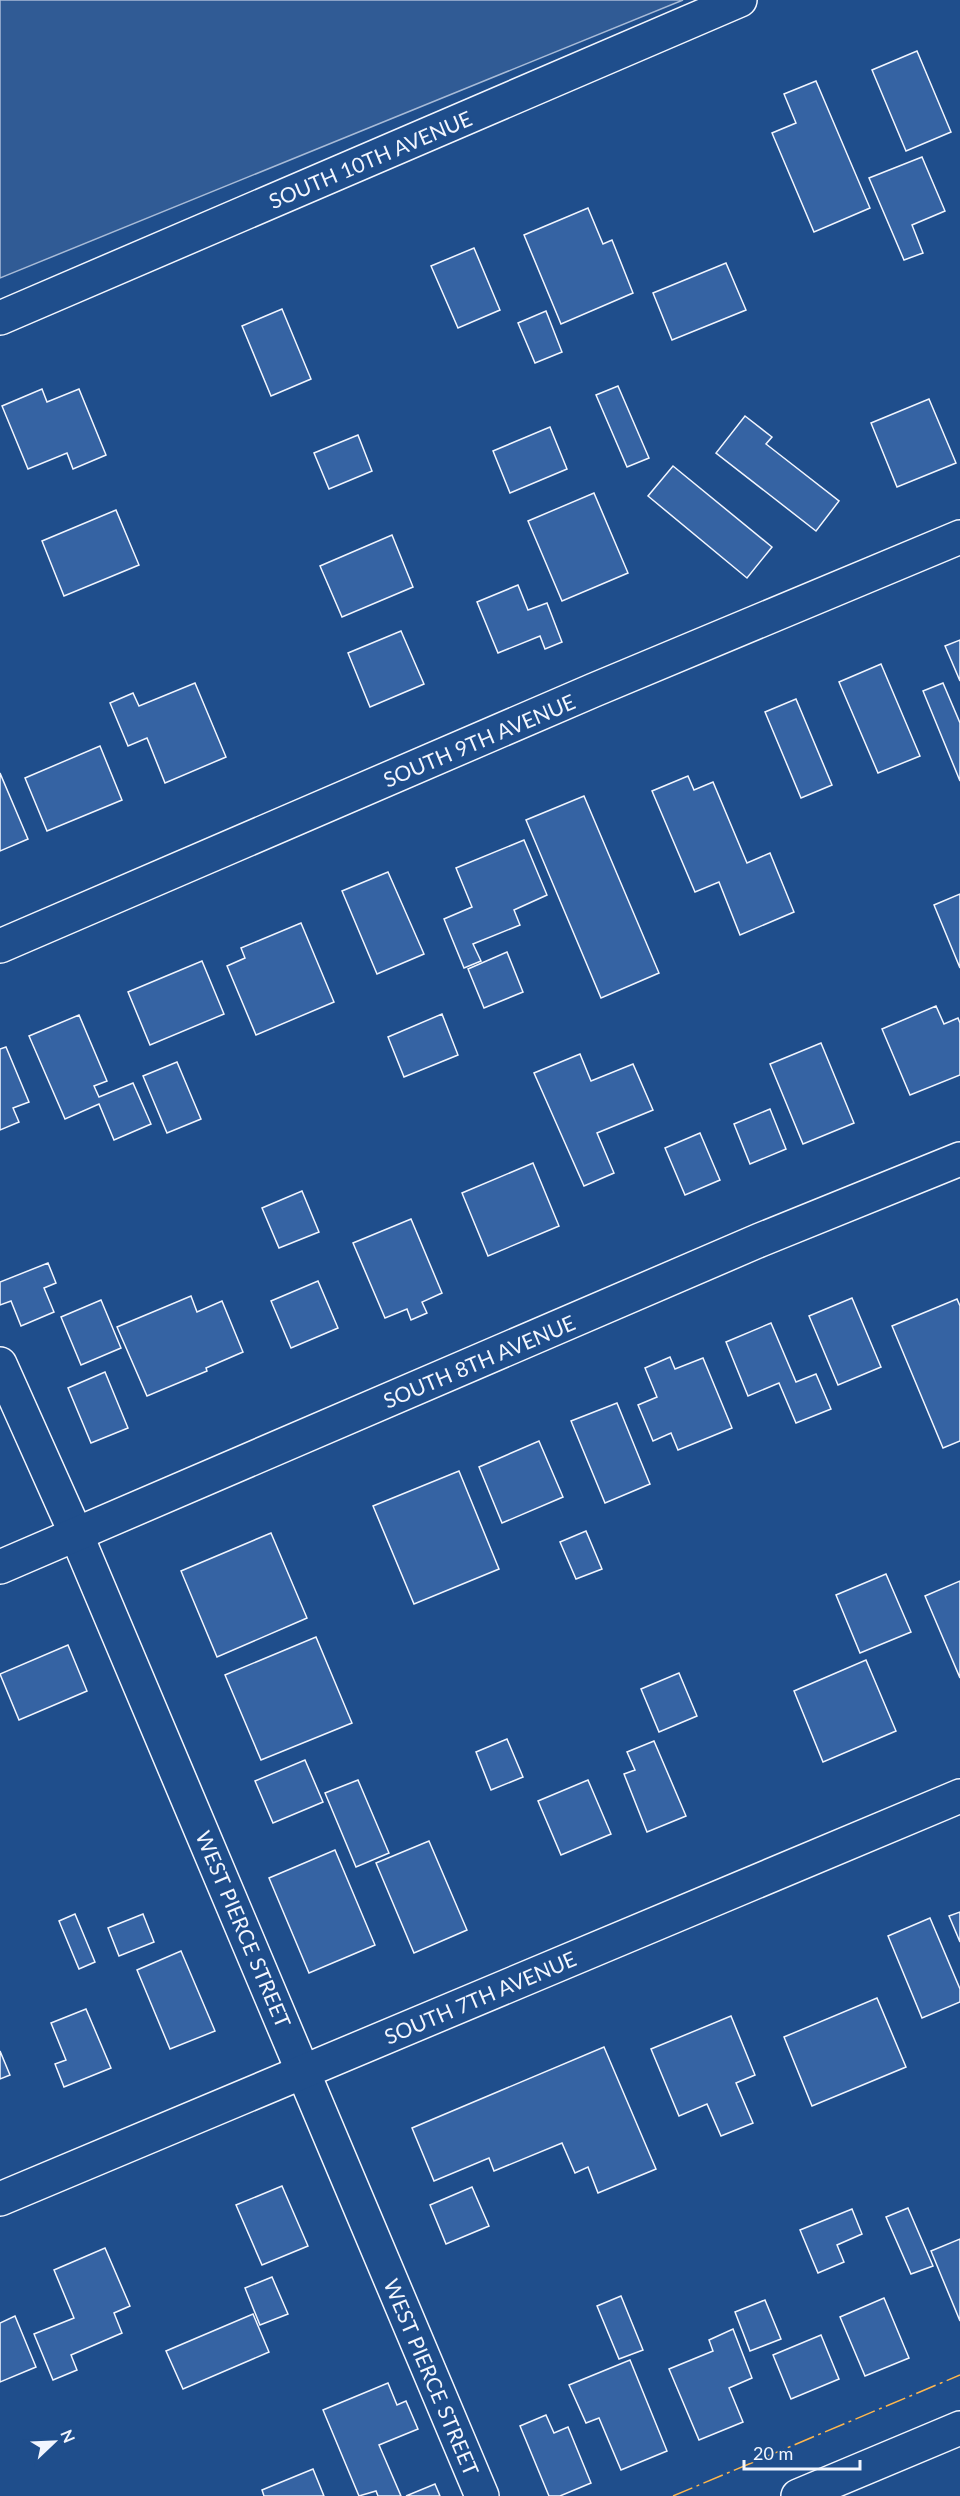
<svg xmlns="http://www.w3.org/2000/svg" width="960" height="2496" font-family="Lato,sans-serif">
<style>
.built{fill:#305b95;stroke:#a8bbd7;stroke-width:1.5}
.building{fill:#3563a3;stroke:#f2f6ff;stroke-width:1.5}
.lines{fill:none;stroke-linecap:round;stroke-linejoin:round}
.minor-casing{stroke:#f2f6ff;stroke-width:36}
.minor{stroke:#1f4e8c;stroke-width:33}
.power{stroke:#ffb74d;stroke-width:1.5;stroke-dasharray:21 4.5 3 4.5;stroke-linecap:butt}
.labels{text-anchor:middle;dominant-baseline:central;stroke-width:4.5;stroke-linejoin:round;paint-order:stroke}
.street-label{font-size:21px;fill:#f2f6ff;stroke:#1f4e8c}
</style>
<rect width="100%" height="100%" fill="#1f4e8c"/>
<path class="built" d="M0,0H683L0,278Z"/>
<g class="building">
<path d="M917,51L951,132L906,151L872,70Z"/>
<path d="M816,81L870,208L814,232L772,133L796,123L784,94Z"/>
<path d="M922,157L945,211L912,225L923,253L904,260L869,178Z"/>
<path d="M588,208L603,244L612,240L633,293L561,324L524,235Z"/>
<path d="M474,248L500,310L458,328L431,266Z"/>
<path d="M726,263L746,310L672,340L653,293Z"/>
<path d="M282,309L311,379L271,396L242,326Z"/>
<path d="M546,311L562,352L535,363L518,323Z"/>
<path d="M618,386L649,458L627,467L596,395Z"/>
<path d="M42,389L47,402L79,389L106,455L73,469L67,453L28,469L2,406Z"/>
<path d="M929,399L956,463L897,487L871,423Z"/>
<path d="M745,416L772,437L766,444L839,501L816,531L716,453Z"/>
<path d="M550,427L567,469L510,493L493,451Z"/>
<path d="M358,435L372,471L329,489L314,453Z"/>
<path d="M673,466L772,547L747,578L648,496Z"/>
<path d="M594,493L628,573L562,601L528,521Z"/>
<path d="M116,510L139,565L64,596L42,541Z"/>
<path d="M392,535L413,587L342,617L320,566Z"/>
<path d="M518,585L528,610L547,603L562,642L545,649L540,636L498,653L477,602Z"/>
<path d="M401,631L424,684L370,707L348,653Z"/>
<path d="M960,640V681L945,646Z"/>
<path d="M881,664L920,756L878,773L839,682Z"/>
<path d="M195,683L226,757L165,783L147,738L128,746L110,703L133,693L139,706Z"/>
<path d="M943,683L960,723V781L923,691Z"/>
<path d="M796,699L832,785L801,798L765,712Z"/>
<path d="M100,746L122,800L47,831L25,778Z"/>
<path d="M0,773L28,839L0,851Z"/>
<path d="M688,776L694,790L713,782L747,863L770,853L794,912L740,935L719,882L695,892L652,791Z"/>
<path d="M584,796L659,973L601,998L526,820Z"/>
<path d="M524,840L547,895L514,910L520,925L473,944L481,961L464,968L444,919L472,907L456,868Z"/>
<path d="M388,872L424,954L377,974L342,891Z"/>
<path d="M960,894V968L934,905Z"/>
<path d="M301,923L334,1002L256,1035L227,966L245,958L241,948Z"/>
<path d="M507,952L523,992L484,1008L468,969Z"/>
<path d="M202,961L224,1014L150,1045L128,992Z"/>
<path d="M936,1006L944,1024L958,1018L960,1023V1075L910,1095L882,1029Z"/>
<path d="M442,1014L458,1055L404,1077L388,1037Z"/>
<path d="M79,1015L107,1081L94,1086L99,1097L133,1083L151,1124L114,1140L99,1104L65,1119L29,1036Z"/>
<path d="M821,1043L854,1123L803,1144L770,1064Z"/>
<path d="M6,1047L29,1102L13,1108L19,1122L0,1130V1049Z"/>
<path d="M580,1054L591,1081L633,1064L653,1110L597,1133L614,1173L584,1186L534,1073Z"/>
<path d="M177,1062L201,1119L167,1133L143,1076Z"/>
<path d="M770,1109L786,1149L750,1164L734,1124Z"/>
<path d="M700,1133L720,1180L685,1195L665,1148Z"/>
<path d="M533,1163L559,1226L488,1256L462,1193Z"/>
<path d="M302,1191L319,1232L279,1248L262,1208Z"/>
<path d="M411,1219L442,1293L422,1302L427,1313L411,1320L407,1309L385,1318L353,1243Z"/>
<path d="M48,1263L56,1283L44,1288L54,1312L21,1326L11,1301L0,1305V1282Z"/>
<path d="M318,1281L338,1328L291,1348L271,1301Z"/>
<path d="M191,1296L197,1312L222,1301L243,1352L206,1368L207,1371L147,1396L117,1327Z"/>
<path d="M852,1298L881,1367L838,1385L809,1316Z"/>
<path d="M957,1299L960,1306V1441L943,1448L892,1326Z"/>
<path d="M101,1300L121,1348L81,1365L61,1317Z"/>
<path d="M771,1323L796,1382L816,1374L831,1409L796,1423L779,1383L748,1396L726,1342Z"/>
<path d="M670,1357L675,1369L703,1358L732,1428L678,1450L671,1433L653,1441L638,1405L657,1397L645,1368Z"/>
<path d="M105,1372L128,1428L91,1443L68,1388Z"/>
<path d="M617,1403L650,1484L605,1503L571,1421Z"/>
<path d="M539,1441L563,1497L502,1523L479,1467Z"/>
<path d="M459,1471L499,1569L414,1604L373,1506Z"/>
<path d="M586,1531L602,1569L576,1579L560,1542Z"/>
<path d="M271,1533L307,1618L217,1657L181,1571Z"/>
<path d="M886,1574L911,1632L860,1653L836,1595Z"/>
<path d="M960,1581V1678L925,1596Z"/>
<path d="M316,1637L352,1723L261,1760L225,1675Z"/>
<path d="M68,1645L87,1691L19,1720L0,1674Z"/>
<path d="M866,1660L896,1731L823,1762L794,1691Z"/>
<path d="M679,1673L697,1716L659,1732L641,1689Z"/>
<path d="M507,1739L523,1777L491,1790L476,1752Z"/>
<path d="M654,1741L686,1816L647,1832L624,1774L635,1770L627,1752Z"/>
<path d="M305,1760L323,1802L273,1823L255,1781Z"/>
<path d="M358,1780L389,1853L356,1867L325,1793Z"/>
<path d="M588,1780L611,1834L561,1855L538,1801Z"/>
<path d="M429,1841L467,1930L414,1953L376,1863Z"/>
<path d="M335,1850L375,1945L309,1973L269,1878Z"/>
<path d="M960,1912V1942L949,1916Z"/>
<path d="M75,1914L95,1962L79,1969L59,1921Z"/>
<path d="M143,1914L154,1942L119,1956L108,1928Z"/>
<path d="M930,1918L960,1989V2002L922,2018L888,1936Z"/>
<path d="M181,1951L215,2031L170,2049L137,1970Z"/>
<path d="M877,1998L906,2067L812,2106L784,2037Z"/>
<path d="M86,2009L111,2068L64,2087L55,2064L66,2060L51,2023Z"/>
<path d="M731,2016L755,2075L736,2083L753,2123L721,2136L707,2104L679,2116L651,2049Z"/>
<path d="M604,2047L656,2169L598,2193L588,2167L575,2173L562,2143L494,2171L489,2158L434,2181L412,2128Z"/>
<path d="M0,2051L10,2075L0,2079Z"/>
<path d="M282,2186L308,2246L262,2265L236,2205Z"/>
<path d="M472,2187L489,2226L446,2244L430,2205Z"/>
<path d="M908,2208L933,2266L911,2274L886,2217Z"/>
<path d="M852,2209L862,2234L837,2245L844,2262L818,2273L800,2230Z"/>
<path d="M960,2239V2321L931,2251Z"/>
<path d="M105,2248L130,2306L114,2313L122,2333L71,2355L77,2370L53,2380L34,2334L74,2318L54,2270Z"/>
<path d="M272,2277L288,2314L260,2325L245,2288Z"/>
<path d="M621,2296L643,2350L619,2359L597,2306Z"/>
<path d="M884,2298L909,2358L865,2376L840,2317Z"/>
<path d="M765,2300L781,2339L750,2351L735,2312Z"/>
<path d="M253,2314L269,2352L183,2389L166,2351Z"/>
<path d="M15,2316L36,2367L0,2382V2323Z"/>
<path d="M733,2329L752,2378L729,2388L743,2422L699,2440L669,2369L713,2351L709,2340Z"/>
<path d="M821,2335L839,2379L791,2399L773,2355Z"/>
<path d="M630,2360L667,2451L621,2470L599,2418L586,2423L569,2385Z"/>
<path d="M388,2383L397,2405L406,2401L418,2429L379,2445L401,2496H378L376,2491L359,2496L323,2410Z"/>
<path d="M546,2415L554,2433L568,2427L591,2483L560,2496H549L520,2426Z"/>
<path d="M313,2469L324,2496H264L262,2490Z"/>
<path d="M435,2484L440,2496H406Z"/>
</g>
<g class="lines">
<defs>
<g id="minor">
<path d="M0,318L740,0"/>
<path d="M0,946L594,690L960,537"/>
<path d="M0,1364L76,1534L482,2496"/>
<path d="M0,1567L760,1240L960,1159"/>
<path d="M0,2199L960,1796"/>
<path d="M798,2496L960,2428"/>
</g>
</defs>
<use href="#minor" class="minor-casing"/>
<use href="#minor" class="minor"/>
<path class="power" d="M673,2496L960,2375"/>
</g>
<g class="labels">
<g class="street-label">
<text transform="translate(370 159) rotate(-23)">SOUTH 10TH AVENUE</text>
<text transform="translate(479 740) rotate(-23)">SOUTH 9TH AVENUE</text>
<text transform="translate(479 1361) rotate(-23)">SOUTH 8TH AVENUE</text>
<text transform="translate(244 1929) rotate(67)">WEST PIERCE STREET</text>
<text transform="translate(480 1997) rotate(-23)">SOUTH 7TH AVENUE</text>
<text transform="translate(432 2377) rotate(67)">WEST PIERCE STREET</text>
</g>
</g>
<g transform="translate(54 2442) rotate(67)" stroke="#1f4e8c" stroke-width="4.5" paint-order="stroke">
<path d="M0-4.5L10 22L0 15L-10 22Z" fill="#f2f6ff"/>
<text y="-9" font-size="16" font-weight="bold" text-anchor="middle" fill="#f2f6ff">N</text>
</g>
<path d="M744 2460v9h116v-9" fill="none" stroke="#f2f6ff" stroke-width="3"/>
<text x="753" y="2460" font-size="18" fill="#f2f6ff" stroke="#1f4e8c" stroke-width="4.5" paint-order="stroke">20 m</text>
</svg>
